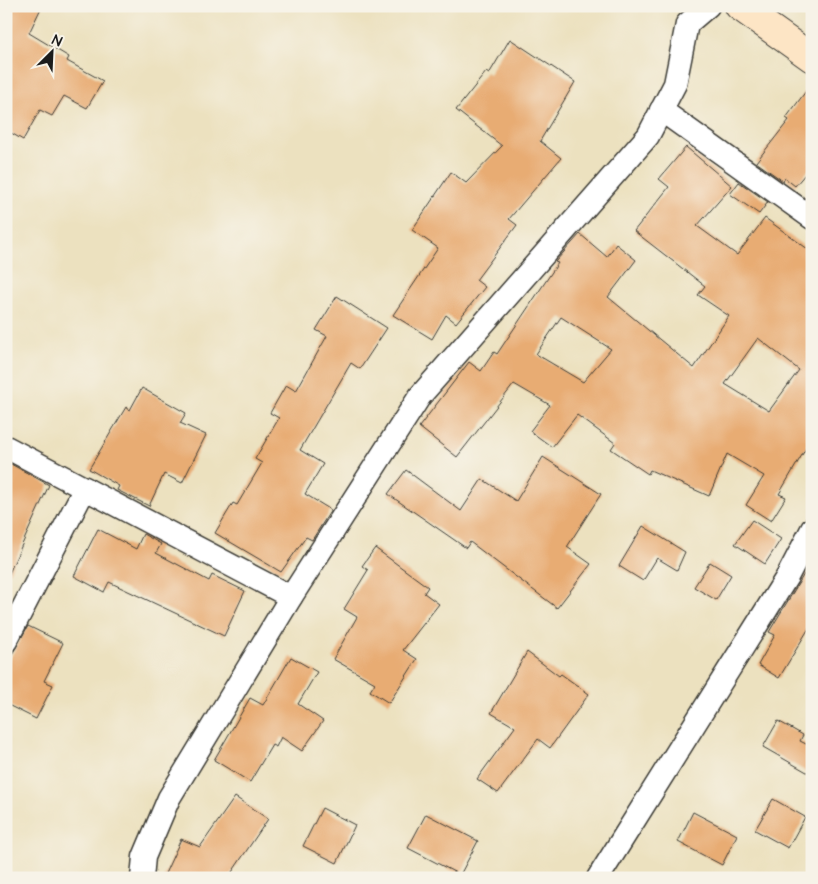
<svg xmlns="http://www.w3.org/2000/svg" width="818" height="884" font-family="'Architects Daughter',sans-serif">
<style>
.building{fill:#e8ac73;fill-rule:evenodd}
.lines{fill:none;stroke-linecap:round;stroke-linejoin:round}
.minor-casing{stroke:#3b3a34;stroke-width:25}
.secondary-casing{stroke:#3b3a34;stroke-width:30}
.minor{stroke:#fff;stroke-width:22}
.secondary{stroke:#fde5c5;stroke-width:28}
</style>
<rect width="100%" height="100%" fill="#f7f3e8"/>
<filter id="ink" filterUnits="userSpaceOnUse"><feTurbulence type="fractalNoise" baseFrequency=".02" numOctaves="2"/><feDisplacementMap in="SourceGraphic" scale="10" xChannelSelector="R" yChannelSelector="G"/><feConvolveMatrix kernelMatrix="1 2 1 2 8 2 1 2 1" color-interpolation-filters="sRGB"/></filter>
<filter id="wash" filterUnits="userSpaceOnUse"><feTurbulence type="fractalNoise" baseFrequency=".0096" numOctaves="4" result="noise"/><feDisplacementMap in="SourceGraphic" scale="20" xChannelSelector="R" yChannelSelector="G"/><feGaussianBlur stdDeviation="1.12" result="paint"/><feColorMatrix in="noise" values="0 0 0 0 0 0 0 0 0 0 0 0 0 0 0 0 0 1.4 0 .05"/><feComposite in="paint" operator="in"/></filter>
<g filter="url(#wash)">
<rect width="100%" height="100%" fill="#ece1bf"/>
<g id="blocks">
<g class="building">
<path d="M6,6H42L29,33L69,57L67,61L103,81L87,108L64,96L52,116L40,110L23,140L6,130Z"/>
<path d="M510,39L575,82L540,141L561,158L509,219L517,225L476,280L485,287L456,323L446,315L432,339L393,315L438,248L412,230L451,172L466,183L502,146L456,110L486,72L489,74Z"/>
<path d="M812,83V166L795,186L785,178L783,181L756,162L789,120L786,118Z"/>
<path d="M686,147L732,186L697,226L737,255L765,218L812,252V438L779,494L786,497L771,521L746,505L764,476L727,454L709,496L650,470L648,474L611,449L615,443L577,415L552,447L530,431L550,405L514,384L457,457L419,427L469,362L481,371L494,352L497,354L558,263L555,262L580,234L607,257L616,244L636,260L608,297L694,368L729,316L698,295L705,286L634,231L669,187L659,179ZM561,317L611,349L583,382L536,354ZM758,338L799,370L769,411L725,384Z"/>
<path d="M739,182L768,202L759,214L730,194Z"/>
<path d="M337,296L387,328L360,369L351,363L300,450L323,464L305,494L331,510L312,540L306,537L281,572L215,533L233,503L237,505L262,463L255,459L279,418L270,413L286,385L296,391L327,336L316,330Z"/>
<path d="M142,388L186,413L180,423L206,435L182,483L164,474L149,506L117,490L119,486L89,469L126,407L130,410Z"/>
<path d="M543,457L601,494L567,547L591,564L557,608L470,542L466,548L388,494L406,470L461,511L482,479L516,501Z"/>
<path d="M9,463L49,485L6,580V470Z"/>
<path d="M752,520L781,539L765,564L735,544Z"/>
<path d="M643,526L685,552L677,570L657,558L643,581L619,566Z"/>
<path d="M98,529L136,549L143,534L161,544L156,553L209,581L212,575L245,591L224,636L109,582L104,592L74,576Z"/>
<path d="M375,548L428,587L424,593L439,604L403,650L417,659L389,703L370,691L375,683L333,659L357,617L344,609L368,570L362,566Z"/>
<path d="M812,561V623L779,678L758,665L775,635L769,632Z"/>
<path d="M710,562L731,575L716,600L694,587Z"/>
<path d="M28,626L63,643L44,681L53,685L36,719L6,704V665Z"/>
<path d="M527,652L559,676L561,674L589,694L550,748L538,739L498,793L477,779L515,727L491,713Z"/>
<path d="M291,657L317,672L298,704L323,721L302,751L281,737L276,747L272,745L250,782L214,760L250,698L263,705Z"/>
<path d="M778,721L803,735L800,741L812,747V775L763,747Z"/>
<path d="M235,797L268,819L228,878H163L181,839L200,847Z"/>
<path d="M773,799L805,817L788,848L755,830Z"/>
<path d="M322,808L355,825L337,863L303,846Z"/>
<path d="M693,812L737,835L722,865L678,842Z"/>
<path d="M426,814L478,841L460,875L408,848Z"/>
</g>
</g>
</g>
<g filter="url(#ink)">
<use href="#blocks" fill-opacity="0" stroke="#3b3a34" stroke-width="1"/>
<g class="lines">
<defs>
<g id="minor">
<path d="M661,110L812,218"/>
<path d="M6,447L291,597"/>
<path d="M6,641L85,488"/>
<path d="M142,878L144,857L169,798L291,597L420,396L648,136L675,84L687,24L708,6"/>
<path d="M598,878L787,577L812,529"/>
</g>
<path id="secondary" d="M739,6L812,58"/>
</defs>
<use href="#minor" class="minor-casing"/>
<use href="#secondary" class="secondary-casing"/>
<use href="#minor" class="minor"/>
<use href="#secondary" class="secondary"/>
</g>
</g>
<rect width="818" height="884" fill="none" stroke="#f7f3e8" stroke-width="25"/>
<g transform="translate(52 52) rotate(24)" stroke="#f7f3e8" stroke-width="4" paint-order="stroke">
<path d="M0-4L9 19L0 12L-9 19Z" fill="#1c1c1c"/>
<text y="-8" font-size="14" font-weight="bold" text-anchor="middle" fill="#1c1c1c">N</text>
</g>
</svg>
